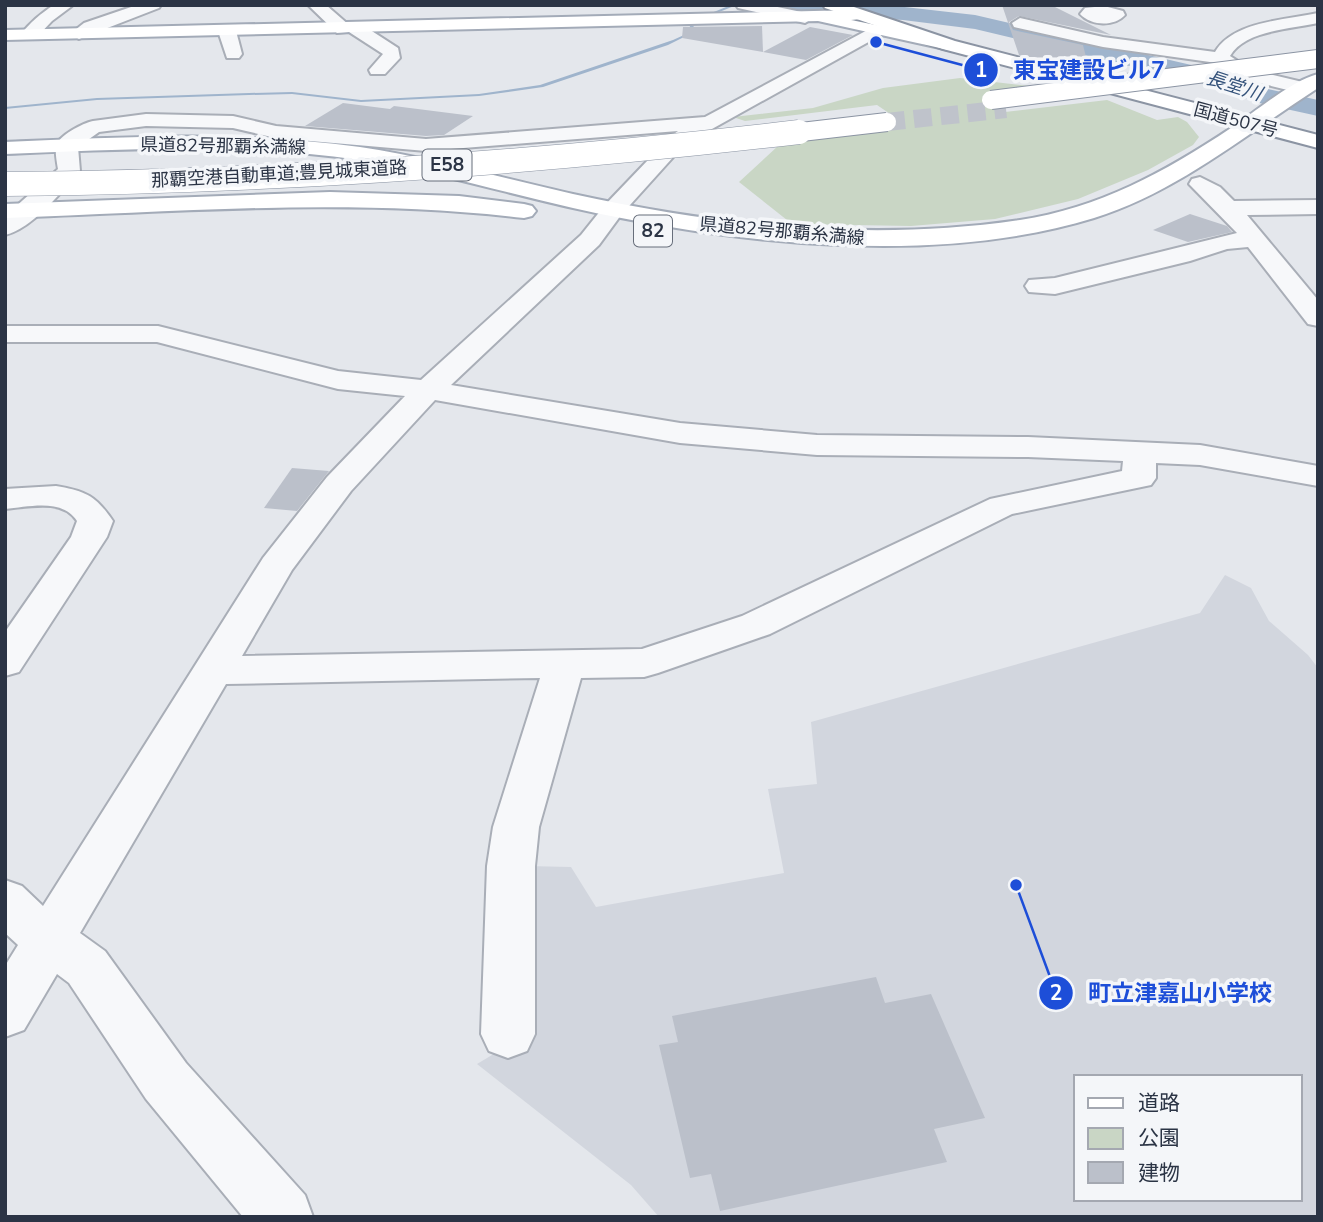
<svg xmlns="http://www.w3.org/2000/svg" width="1323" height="1222" font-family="'Nunito Sans','Noto Sans JP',sans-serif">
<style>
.built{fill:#d2d6de;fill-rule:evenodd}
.green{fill:#c9d6c5}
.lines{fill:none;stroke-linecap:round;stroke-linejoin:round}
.stream{fill:#9fb4cc;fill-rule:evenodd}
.river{fill:#9fb4cc;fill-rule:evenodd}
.building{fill:#bbc0ca}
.highway-tunnel{stroke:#bfc3cb;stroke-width:18;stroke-dasharray:18 9;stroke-linecap:butt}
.minor-casing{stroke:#a9aeb7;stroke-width:4}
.major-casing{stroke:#a3abb8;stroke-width:4}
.highway-casing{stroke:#8b94a3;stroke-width:4}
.minor{fill:#f7f8fa;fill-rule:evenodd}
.major{fill:#fff;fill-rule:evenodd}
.highway{fill:#fff;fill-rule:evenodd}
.highway-bridge-far1-casing{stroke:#8b94a3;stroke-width:20;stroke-linecap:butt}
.highway-bridge-casing{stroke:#8b94a3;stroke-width:25;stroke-linecap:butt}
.highway-bridge-far1{stroke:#fff;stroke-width:18}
.highway-bridge{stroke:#fff;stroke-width:24}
.labels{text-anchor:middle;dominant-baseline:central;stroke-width:7;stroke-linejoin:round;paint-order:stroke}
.far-street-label{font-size:18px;fill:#2b3445;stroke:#f4f6f9}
.far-water-label{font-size:19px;font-style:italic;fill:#34527a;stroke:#f4f6f9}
.shield{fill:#f4f6f9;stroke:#676e7b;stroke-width:2}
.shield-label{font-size:19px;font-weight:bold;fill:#2b3445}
.leader{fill:none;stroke:#1d4ed8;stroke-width:2.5}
.callout-dot{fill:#1d4ed8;stroke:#f4f6f9;stroke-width:2.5}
.mark-label{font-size:21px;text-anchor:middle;font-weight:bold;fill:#fff}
.callout-label{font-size:23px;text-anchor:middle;font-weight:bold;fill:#1d4ed8;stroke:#f4f6f9;stroke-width:7;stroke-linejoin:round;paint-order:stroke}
</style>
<rect width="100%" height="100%" fill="#e4e7ec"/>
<path class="built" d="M1225,575L1251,588L1269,621L1308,655L1318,668V1217H659L631,1185L477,1064L522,1037L526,866L571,867L596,907L784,873L768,789L817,784L811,722L1200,613ZM1076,1077H1300V1199H1076Z"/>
<path class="green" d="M960,78L1030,86L1049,83L1057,85L982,96L1005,112L1107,100L1157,120L1178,117L1187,122L1199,137L1193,145L1148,170L1078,199L995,219L911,226L792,224L739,182L778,146L835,134L905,124L877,105L745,121L733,117L813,108L883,88Z"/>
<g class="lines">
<g class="stream">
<path d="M731,5L734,6L707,17L704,16Z"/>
<path d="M691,25L694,26L686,36L668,45L543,87L479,96L361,102L292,94L249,95L97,100L5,109V107L97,98L249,93L292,92L361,100L479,94L540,85L673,40L684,35Z"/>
</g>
<path class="river" d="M768,5H887L975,15L1252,79L1268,89L1318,100V116L1250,101L1234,91L975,29L903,20L779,12L771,10Z"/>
</g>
<g class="building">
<path d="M1002,5L1053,6L1111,35L1019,16L1009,22L1013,30L1083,45L1089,69L1068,68L1019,55Z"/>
<path d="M762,26L763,52L682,38L683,27Z"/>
<path d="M810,27L853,35L806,60L763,52Z"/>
<path d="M343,103L390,109L394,106L473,116L444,135L426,136L305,126Z"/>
<path d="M1190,214L1227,226L1232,232L1188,242L1153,230Z"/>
<path d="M292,468L329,471L297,511L264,508Z"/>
<path d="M876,977L885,1003L931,994L985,1118L934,1129L947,1162L720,1211L711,1174L690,1178L659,1045L678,1042L672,1016Z"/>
</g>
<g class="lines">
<path class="highway-tunnel" d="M887,122L1006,109"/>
<defs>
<g id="minor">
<path d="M54,5L72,6L52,21L35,39H23L20,35C30,23 41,13 54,5Z"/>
<path d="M137,5H161L159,8L79,39L70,34L84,23Z"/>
<path d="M308,5H326L349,25L361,24L398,48L400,58L385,74H371L369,70L383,54L349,32L337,33Z"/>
<path d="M736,5H768L811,14L813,18L805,23L738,8Z"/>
<path d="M1104,6L1123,11L1125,15C1114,27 1091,26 1080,14L1085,8Z"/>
<path d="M1318,13V23C1292,29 1245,30 1230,56L1252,70L1311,84L1314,88L1311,92L1304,94L1239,78L1217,63L1103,47L1014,27L1012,23L1020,18L1103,37L1215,52C1233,21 1286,20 1318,13Z"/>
<path d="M227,26L236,31L242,54L239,58H227L218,31Z"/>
<path d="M875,26L884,31L881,35L685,144L621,215L599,245L451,385L680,423L817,435L1028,437L1200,445L1318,466V486L1200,465L1156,463V478L1151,485L1012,514L770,634L658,673L644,677L581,678L539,827L535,866V1034L527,1051L508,1058L489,1051L481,1034L487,866L493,827L540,678L226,684L80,933L105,951L186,1063L305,1195L313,1217H243L146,1099L69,983L57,974L24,1030L5,1037V966L18,945L5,933V880L22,886L43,906L263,558L327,477L405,396L338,389L157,342H5V326H158L338,371L421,380L581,235L605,205L671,136L678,131L426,151L276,138L233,128L146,126L99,132L78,147L80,171L77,176C57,195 33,228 5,235V216L58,169C57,163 55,153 56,146C58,136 83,123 93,121L146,114L233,116L276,126L426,139L705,117ZM435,400L680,443L817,455L1028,457L1123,461L1122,471L990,499L742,616L642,649L242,656L292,570L351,491Z"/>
<path d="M1200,177L1220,187L1234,201L1318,200V214L1247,215L1318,300V326L1308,324L1248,247L1227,249L1190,261L1055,294L1029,292L1025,286L1029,280L1055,278L1237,233L1189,184L1192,179Z"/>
<path d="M56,486C86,491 96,496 113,521L107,537L19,672L5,676V632L71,537L77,521C62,498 29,507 5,509V489Z"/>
</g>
<g id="major">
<path d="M855,10L863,15L861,19L851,20L949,40L958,45L949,50L818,21L5,40V30Z"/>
<path d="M1318,74V88C1245,135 1177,192 1094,218C934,267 734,244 573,208C502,192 432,171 360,160C242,143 123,149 5,154V142C123,137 242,131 360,147C432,158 502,178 573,194C719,226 872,242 1020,220C1099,208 1165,172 1231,128C1255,112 1291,81 1318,74Z"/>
<path d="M330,192L459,196L524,204L532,206L536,211L532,216L524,218C350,197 180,212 5,218V204Z"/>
</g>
<path id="highway" d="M823,5H848L955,41L1318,135V148L943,49L825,8Z"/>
</defs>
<use href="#minor" class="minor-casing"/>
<use href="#major" class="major-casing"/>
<use href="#highway" class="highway-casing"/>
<use href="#minor" class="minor"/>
<use href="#major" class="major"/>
<use href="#highway" class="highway"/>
<defs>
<g id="highway-bridge-far1">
<path d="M991,100L1318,59"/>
<path d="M784,134L887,122"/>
</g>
<path id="highway-bridge" d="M5,184C271,182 535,163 799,132"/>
</defs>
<use href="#highway-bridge-far1" class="highway-bridge-far1-casing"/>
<use href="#highway-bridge" class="highway-bridge-casing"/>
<use href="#highway-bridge-far1" class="highway-bridge-far1"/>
<use href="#highway-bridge" class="highway-bridge"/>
</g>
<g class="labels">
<g class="far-street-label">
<text transform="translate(1236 120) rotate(15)">国道507号</text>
<text transform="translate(223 146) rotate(1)">県道82号那覇糸満線</text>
<text transform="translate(279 174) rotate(-3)">那覇空港自動車道;豊見城東道路</text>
<text transform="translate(782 231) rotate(5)">県道82号那覇糸満線</text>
</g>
<g class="far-water-label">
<text transform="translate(1234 86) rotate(18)">長堂川</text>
</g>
<g class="shield">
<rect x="422.5" y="149.5" width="49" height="31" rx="5"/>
<rect x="634" y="215.5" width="38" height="31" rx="5"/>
</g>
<g class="shield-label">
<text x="447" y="165">E58</text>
<text x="653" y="231">82</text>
</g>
</g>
<path class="leader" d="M876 42L981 70M1016 885L1056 993"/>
<g class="callout-dot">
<circle cx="876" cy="42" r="7"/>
<circle cx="1016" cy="885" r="7"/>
<circle cx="981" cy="70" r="18"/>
<circle cx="1056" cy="993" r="18"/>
</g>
<g class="mark-label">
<text x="981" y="77">1</text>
<text x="1056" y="1000">2</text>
</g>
<g class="callout-label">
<text x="1089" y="78">東宝建設ビル7</text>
<text x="1180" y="1001">町立津嘉山小学校</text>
</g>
<rect width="1323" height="1222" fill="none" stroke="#2b3445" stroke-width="14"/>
<rect x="1074" y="1075" width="228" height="126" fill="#f4f6f9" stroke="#a4a8b1" stroke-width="2"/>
<rect x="1088" y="1098" width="35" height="10" fill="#ffffff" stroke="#a4a8b1" stroke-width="2"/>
<text x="1138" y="1110" font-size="21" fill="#2b3445">道路</text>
<rect x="1088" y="1128" width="35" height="21" fill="#c9d6c5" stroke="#a4a8b1" stroke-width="2"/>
<text x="1138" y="1145" font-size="21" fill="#2b3445">公園</text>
<rect x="1088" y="1162" width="35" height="21" fill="#bbc0ca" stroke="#a4a8b1" stroke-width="2"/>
<text x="1138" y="1180" font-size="21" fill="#2b3445">建物</text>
</svg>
